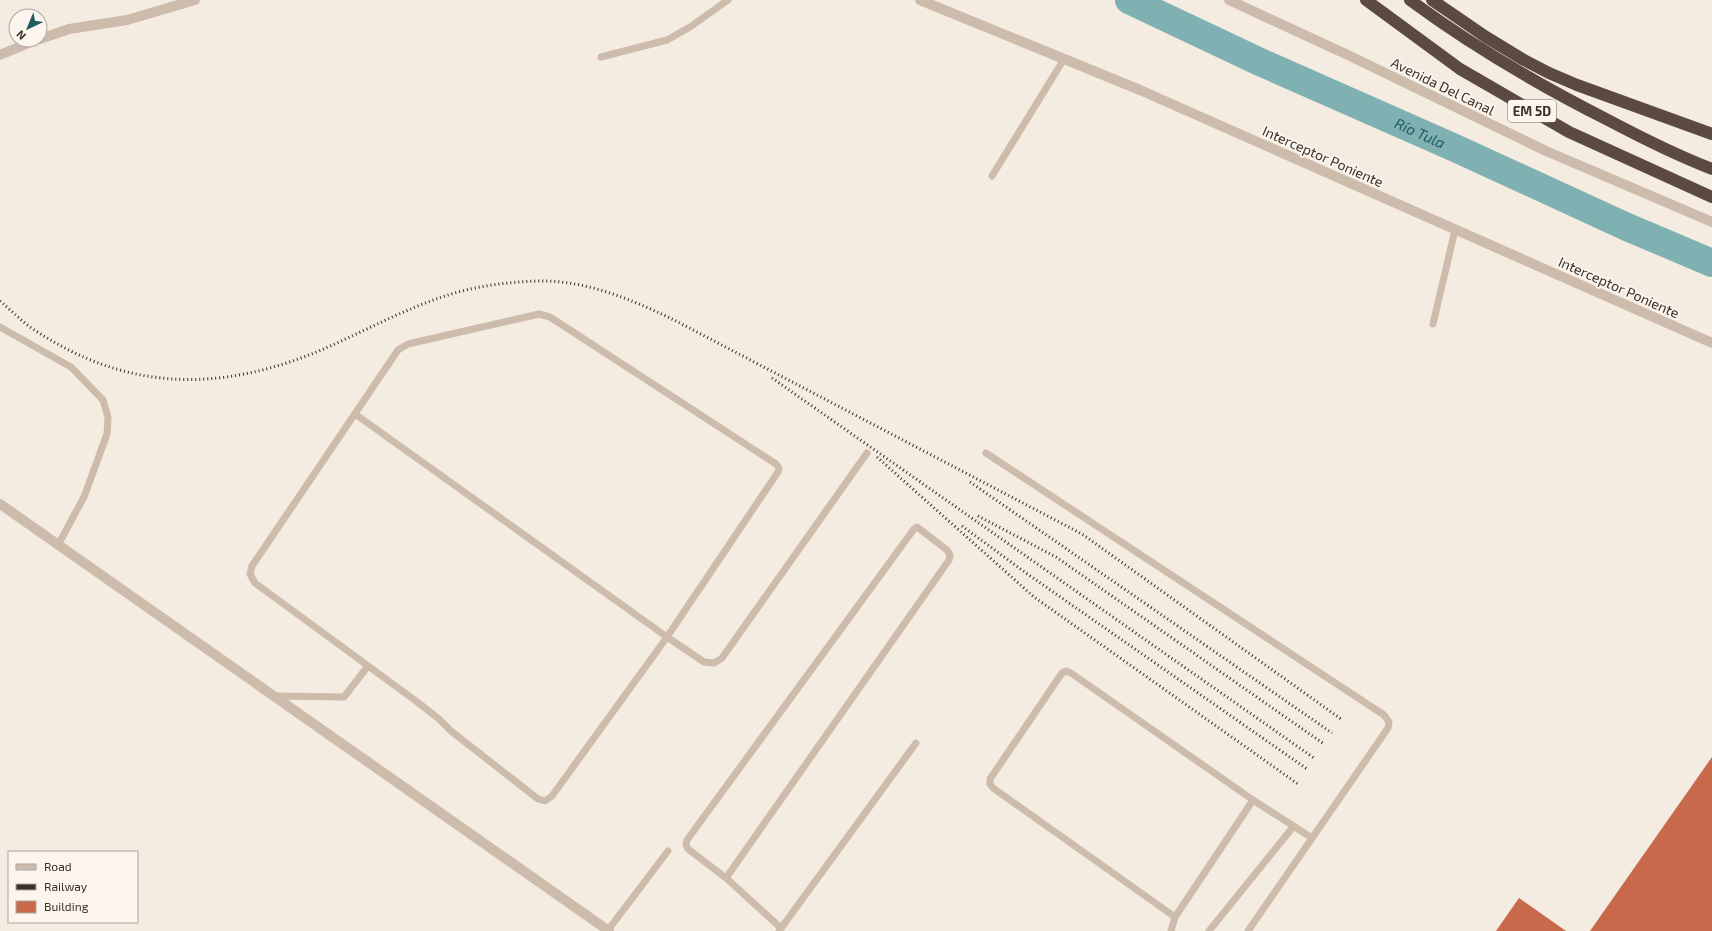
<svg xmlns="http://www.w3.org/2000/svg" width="1712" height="931" font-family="'Exo 2',sans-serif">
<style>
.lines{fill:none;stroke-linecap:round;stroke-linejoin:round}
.river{stroke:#7fb0b2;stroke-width:28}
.building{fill:#c8694b}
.service{stroke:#cdbbac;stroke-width:7}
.minor{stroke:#cdbbac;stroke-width:10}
.motorway{stroke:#5c4a42;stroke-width:12}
.rail{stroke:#3b302b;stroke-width:3;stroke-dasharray:1 3;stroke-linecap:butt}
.labels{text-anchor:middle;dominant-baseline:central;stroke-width:4;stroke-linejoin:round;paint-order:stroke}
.shield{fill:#fbf5ee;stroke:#756b66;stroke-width:1}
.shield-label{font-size:13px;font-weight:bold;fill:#3b302b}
.street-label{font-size:14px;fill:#3b302b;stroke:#fbf5ee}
.water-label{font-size:15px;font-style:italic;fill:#1f5a5e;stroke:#fbf5ee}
</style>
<rect width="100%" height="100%" fill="#f4ebe1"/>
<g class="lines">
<path class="river" id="s1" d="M1129,0L1260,62L1455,148L1627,227L1712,263"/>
</g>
<g class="building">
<path d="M1712,757V931H1590Z"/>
<path d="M1519,898L1566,931H1496Z"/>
</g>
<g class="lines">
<g class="service">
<path d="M601,57L667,40L690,27L728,0"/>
<path d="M992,176L1064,59"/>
<path d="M539,314L550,317L776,464L779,468L778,472L667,637L552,796L545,801L538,799L451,731L439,719L416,701L255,583L250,574L252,566L398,350L408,344Z"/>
<path d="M1433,324L1455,230"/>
<path d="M0,327L71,367L103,400L108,417L107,434L84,497L58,545"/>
<path d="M355,414L667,637L704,662L714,663L722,658L867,453"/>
<path d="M986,453L1384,715L1389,722L1388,728L1248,931"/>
<path d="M917,527L947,550L950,555L949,560L726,878L688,849L686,845L687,840L914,529Z"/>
<path d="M274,696L344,697L368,666"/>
<path d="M726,878L781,928"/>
<path d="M1175,917L993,788L990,784V779L1062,673L1066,671L1071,673L1253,800L1312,838"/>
<path d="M608,930L668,851"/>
<path d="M779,931L916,743"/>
<path d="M1171,931L1175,917L1253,800"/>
<path d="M1209,931L1293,827"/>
</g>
<g class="minor">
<path d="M920,0L1140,90L1712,343"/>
<path d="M1229,0L1350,56L1546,151L1712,222"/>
<path d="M40,39L69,29L127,20L195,0"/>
<path d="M0,55L36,40"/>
<path d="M0,504L609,931"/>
</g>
<g class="motorway">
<path d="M1366,0L1460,69L1569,132L1712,197"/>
<path d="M1410,0C1472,46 1539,85 1608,120C1642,138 1676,155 1712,169"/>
<path d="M1432,0L1486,37L1524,60L1549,73L1577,85L1712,134"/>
</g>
<g class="rail">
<path d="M0,301C11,310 21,321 33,329C126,391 217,393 319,351C361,333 402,310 445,296C475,286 507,282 538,281C587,280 633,300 676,321L1082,534L1341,719"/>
<path d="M772,378L1314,758"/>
<path d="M877,457L1034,597L1298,784"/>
<path d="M970,482L1332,733"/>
<path d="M978,516L1056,557L1324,744"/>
<path d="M962,526L1026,573L1307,769"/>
</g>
</g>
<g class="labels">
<rect class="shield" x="1508" y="100" width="48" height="22" rx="3"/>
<g class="shield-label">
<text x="1532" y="111">EM 5D</text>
</g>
<g class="street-label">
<text transform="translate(1443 86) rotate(26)">Avenida Del Canal</text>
<text transform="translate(1323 156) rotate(24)">Interceptor Poniente</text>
<text transform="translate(1619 287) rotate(24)">Interceptor Poniente</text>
</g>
<g class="water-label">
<text stroke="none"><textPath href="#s1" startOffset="320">Río Tula</textPath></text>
</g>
</g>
<rect x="8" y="851" width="130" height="72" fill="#fbf5ee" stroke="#aea6a0"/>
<rect x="16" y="864" width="20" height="6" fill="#cdbbac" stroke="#aea6a0"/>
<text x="44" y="871" font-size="12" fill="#3b302b">Road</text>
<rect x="16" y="884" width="20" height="6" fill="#3b302b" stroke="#aea6a0"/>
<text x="44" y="891" font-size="12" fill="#3b302b">Railway</text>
<rect x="16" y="901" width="20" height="12" fill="#c8694b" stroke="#aea6a0"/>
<text x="44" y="911" font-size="12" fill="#3b302b">Building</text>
<g transform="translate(28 28) rotate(224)"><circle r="19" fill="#fbf5ee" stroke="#aea6a0"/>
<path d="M0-3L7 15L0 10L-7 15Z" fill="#1f5a5e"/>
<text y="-6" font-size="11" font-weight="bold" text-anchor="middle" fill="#3b302b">N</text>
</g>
</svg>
